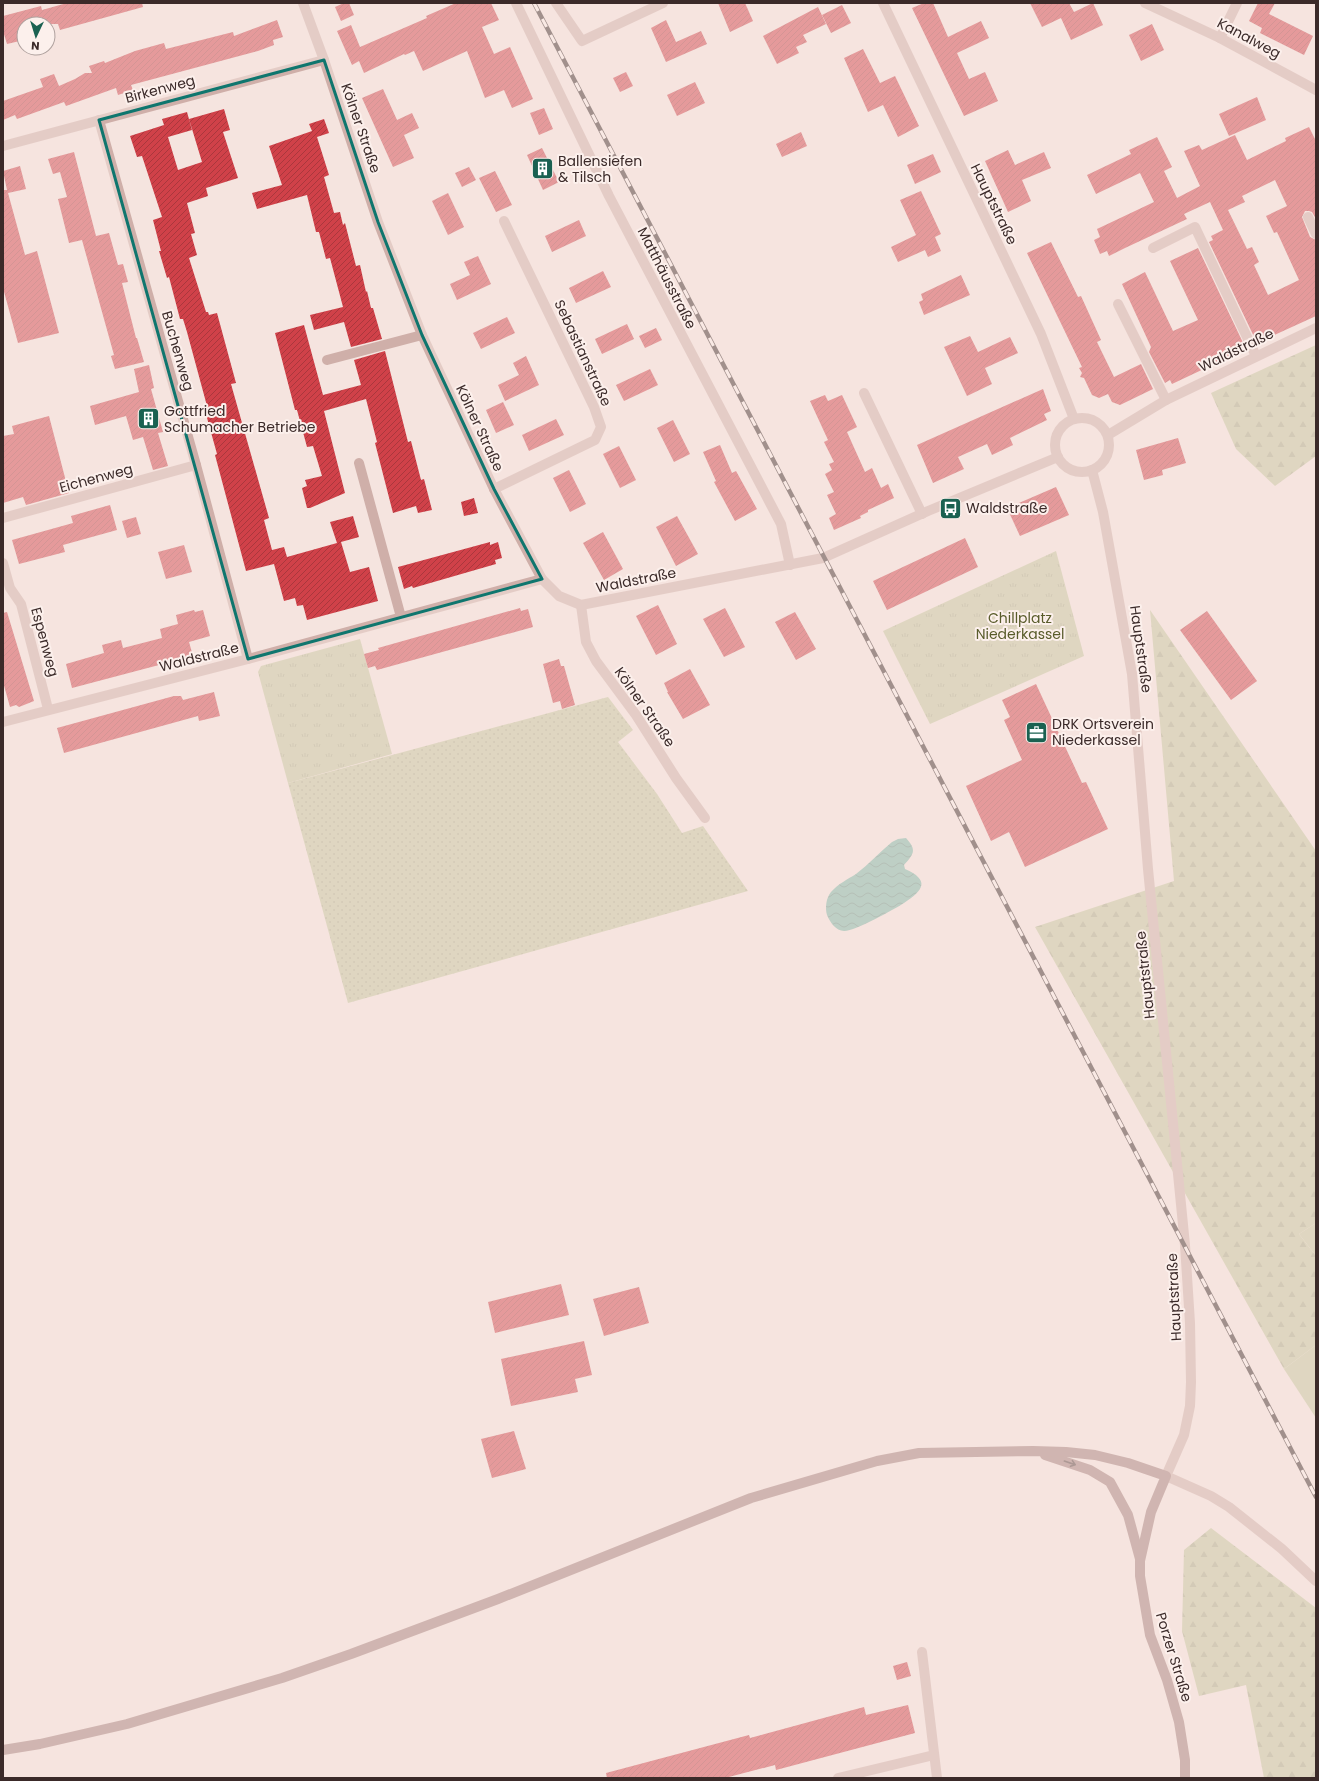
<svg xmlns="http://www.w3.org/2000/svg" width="1319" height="1781" font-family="Poppins,sans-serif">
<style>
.grass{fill:#c4c69d}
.forest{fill:url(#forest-firs)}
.park{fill:url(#park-tufts)}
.garden{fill:url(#garden-dots)}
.water{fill:url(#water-waves)}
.building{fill:url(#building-hatch);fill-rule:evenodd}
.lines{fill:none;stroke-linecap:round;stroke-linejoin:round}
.minor{stroke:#cfafa9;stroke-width:10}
.tertiary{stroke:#cfafa9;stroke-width:10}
.secondary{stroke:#a37d7a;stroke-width:10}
.rail-casing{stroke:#3b2a29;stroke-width:4.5}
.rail{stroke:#fcf0ec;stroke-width:3;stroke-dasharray:9;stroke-linecap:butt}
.oneway{stroke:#553f3d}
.marked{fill:none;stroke:#0f766e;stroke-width:3;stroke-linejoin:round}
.labels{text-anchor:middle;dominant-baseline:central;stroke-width:4;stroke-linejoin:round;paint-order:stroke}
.street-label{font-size:14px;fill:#3b2a29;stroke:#fcf0ec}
.poi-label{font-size:14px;fill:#3b2a29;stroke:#fcf0ec;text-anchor:start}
.park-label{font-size:14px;fill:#595c2b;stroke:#fcf0ec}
</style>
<defs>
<pattern id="forest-firs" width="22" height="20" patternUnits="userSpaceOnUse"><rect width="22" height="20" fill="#c4c69d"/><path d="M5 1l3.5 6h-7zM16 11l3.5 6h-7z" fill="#a9aa87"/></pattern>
<pattern id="park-tufts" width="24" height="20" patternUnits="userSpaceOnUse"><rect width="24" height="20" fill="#c4c69d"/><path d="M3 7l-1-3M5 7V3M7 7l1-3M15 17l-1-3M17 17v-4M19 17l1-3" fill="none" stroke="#a9aa87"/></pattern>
<pattern id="garden-dots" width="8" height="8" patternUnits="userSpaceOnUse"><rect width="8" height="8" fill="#c4c69d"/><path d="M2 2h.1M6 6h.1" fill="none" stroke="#a9aa87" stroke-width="1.8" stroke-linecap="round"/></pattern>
<pattern id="water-waves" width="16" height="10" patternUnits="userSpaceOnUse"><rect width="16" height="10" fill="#7bb5a6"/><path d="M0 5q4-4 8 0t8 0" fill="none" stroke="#669387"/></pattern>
<pattern id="building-hatch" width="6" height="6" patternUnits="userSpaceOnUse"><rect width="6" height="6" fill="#d04149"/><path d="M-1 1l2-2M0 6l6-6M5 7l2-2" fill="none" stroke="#aa373d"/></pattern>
</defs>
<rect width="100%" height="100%" fill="#f5e4df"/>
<g class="grass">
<path d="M1316,1223V1256L1299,1234Z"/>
<path d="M1316,1345V1418L1284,1369Z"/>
</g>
<g class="forest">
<path d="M1316,345V456L1275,486L1236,449L1211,393Z"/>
<path d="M1150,610L1316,851V1223L1299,1234L1316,1256V1345L1284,1369L1035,927L1174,881Z"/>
<path d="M1211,1528L1316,1608V1778H1264L1246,1685L1199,1696L1182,1631L1184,1550Z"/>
</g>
<g class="park">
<path d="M1056,551L1084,656L930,724L883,631Z"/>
<path d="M360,639L392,754L288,783L258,672L261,666Z"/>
</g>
<path class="garden" d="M608,697L633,730L618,742L657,794L682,833L703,826L748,891L348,1003L288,783Z"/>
<path class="water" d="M906,838C917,850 914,854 904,865L905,869C930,880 924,890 904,903C895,909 853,932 844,931C836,931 830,922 827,915C825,908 826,898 831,892C838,884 848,879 856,874C869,864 880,852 892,842L898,839Z"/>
<g class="building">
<path d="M67,3H142L143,7L60,30L58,24H24V40L7,44L3,31V16L41,6L42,10Z"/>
<path d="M344,3H349L354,15L341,21L335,7Z"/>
<path d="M456,3H491L499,20L482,27L494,54L510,47L533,99L512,108L504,90L485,98L467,51L423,71L414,51L405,55L404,54L364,73L359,61L352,65L337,31L351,25L360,47L427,18L426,16Z"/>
<path d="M718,3H745L753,21L730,32Z"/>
<path d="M924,3H933L948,37L981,21L989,38L957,53L969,79L985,72L998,101L964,116L912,8Z"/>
<path d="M1030,3H1069L1074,12L1093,3L1103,25L1071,40L1061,18L1042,27Z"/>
<path d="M1258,3H1275L1269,14L1313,36L1304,55L1260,33L1262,28L1249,21Z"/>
<path d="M842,5L851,23L831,33L822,15Z"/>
<path d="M818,7L826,24L803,35L807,42L796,47L799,53L777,64L763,36Z"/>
<path d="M277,20L283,37L273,40L274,45L258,51L131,85L133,90L118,95L116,88L66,106L64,102L17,119L15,115L3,120V101L43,87L40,79L54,74L59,86L75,79L85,73H92L89,66L104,61L105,63L135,51L164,43L166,49L233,32L234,36Z"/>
<path d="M666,20L676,42L701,31L707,44L666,62L651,28Z"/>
<path d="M1152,24L1164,50L1141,61L1129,35Z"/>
<path d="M863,49L880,83L895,76L919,126L898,137L883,105L868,112L844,58Z"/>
<path d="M626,72L633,86L620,92L613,78Z"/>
<path d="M695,82L705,103L677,116L667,95Z"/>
<path d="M383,89L397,120L412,113L419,128L404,135L414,158L393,167L362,98Z"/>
<path d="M1257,97L1266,120L1229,136L1219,114Z"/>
<path d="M544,108L553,129L539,135L530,113Z"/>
<path d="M224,109L230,130L223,132L238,178L206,188L208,196L187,203L195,233L191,234L197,255L189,258L206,312H208L209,315L217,313L236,383L231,384L269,518L264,520L272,550L284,547L287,557L337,543L330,522L353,516L359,537L341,542L350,572L369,567L378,601L307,620L303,605L297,606L295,598L284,601L274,564L246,571L215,455L217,454L204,407L207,406L187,332L183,319H180L169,277L167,278L159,251H161L153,220L162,217L142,156L137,157L130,136L164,125L162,119L187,112L192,130L168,137L178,170L202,162L189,119Z"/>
<path d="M324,119L329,133L317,137L329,175L324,177L334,213L340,212L343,225L345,223L356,266L360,265L366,292L367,291L371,308H373L382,339L351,347L344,322L314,330L310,315L343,307L330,258L326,259L319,232H316L307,195L257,209L252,193L282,185L269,146L312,131L309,124Z"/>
<path d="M1309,127L1316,141V219L1312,212L1309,211H1305L1302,217L1310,237L1316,240V316L1257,343L1209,242L1213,240L1211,236L1223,230L1210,202L1184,214L1187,219L1125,248L1109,256L1107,251L1100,254L1094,240L1100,237L1097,229L1154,202L1140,173L1096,194L1087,175L1131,154L1129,150L1157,137L1172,167L1164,171L1177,198L1200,186L1184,151L1199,145L1202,150L1235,135L1247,160L1286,141L1285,138ZM1275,180L1287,206L1266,216L1274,233L1277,232L1299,280L1268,295L1254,265L1259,262L1252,247L1247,249L1228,210L1245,202L1242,196Z"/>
<path d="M801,132L807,146L782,157L776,144Z"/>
<path d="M542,148L559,182L543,190L527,155Z"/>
<path d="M1008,150L1015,165L1044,152L1051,168L1022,180L1031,201L1008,212L985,161Z"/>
<path d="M74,152L96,236L109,233L118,265L123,264L128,282L122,283L136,338H137L144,362L115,369L111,356L114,355L82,240L69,243L58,199L67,197L60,172L53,174L48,159Z"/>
<path d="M933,154L941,172L915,184L907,165Z"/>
<path d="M20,166L26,189L8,193L25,255L37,251L59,333L18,343L3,288V190H7L3,171Z"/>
<path d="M469,167L476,180L462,187L455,173Z"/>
<path d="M495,171L512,205L496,212L479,178Z"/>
<path d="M921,191L941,234L935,237L941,251L928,257L925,250L898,262L891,247L916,235L900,200Z"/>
<path d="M448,193L464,227L448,235L432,201Z"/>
<path d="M579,220L586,236L552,252L545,236Z"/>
<path d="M1051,242L1078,297L1081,296L1101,340L1097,342L1114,377L1141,364L1153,389L1120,405L1112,402L1108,394L1099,398L1092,395L1084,378L1080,377L1082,373L1079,368L1082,367L1027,253Z"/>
<path d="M1198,248L1246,349L1172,384L1170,380L1165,383L1149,352L1151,347L1122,284L1145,272L1173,331L1198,320L1170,261Z"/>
<path d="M478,256L491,284L457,300L450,284L470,275L464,262Z"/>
<path d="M603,271L611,287L576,303L569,288Z"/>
<path d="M961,275L970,295L924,315L919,302L923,300L921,294Z"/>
<path d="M507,317L515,333L481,349L473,333Z"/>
<path d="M627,324L634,339L602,354L595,339Z"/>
<path d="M304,325L323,395L361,385L354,360L385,351L408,442L411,441L421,480L424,479L432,510L418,513L416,506L393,513L375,443L377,442L366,399L324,411L345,493L310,508H307L302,488L307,486L305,480L322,476L313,446L307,447L297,410H295L275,333Z"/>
<path d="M656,328L662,340L645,348L639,336Z"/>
<path d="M970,336L978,352L1010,337L1018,353L985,368L992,384L967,396L944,347Z"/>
<path d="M526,356L539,385L505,401L498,385L519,375L513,363Z"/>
<path d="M149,365L154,388L151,389L163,432L158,433L168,466L153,470L143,437L133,440L126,416L95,425L90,406L139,392L134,369Z"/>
<path d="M650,369L658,385L624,401L616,385Z"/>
<path d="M1043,389L1051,411L1044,414L1047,420L1010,438L1013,445L992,455L987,444L958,457L964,469L933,483L917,445Z"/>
<path d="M825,395L828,401L842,395L857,427L847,432L865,472L872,468L881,488L888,484L894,498L868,510V512L860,516L861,518L834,530L829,518L836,514L827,495L834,492L825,474L832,470L829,464L834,462L824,442L828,440L810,401Z"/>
<path d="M503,402L514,425L496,433L486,410Z"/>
<path d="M49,416L69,493L26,505L23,497L3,503V436L14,434L12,426Z"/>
<path d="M556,419L564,435L529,451L522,435Z"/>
<path d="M673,420L690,454L674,462L657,428Z"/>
<path d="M1178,438L1186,463L1162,470L1163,475L1144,480L1136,450Z"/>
<path d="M720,445L732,473L736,471L757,509L735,521L714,482L716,481L703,452Z"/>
<path d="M619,446L636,480L620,488L603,454Z"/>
<path d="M569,470L586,504L570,512L553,478Z"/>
<path d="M1056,487L1069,515L1020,536L1007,508Z"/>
<path d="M474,498L478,513L464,516L461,502Z"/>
<path d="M110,505L117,530L63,545L65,552L19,564L12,540L73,523L71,516Z"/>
<path d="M677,516L698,554L676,566L656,527Z"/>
<path d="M136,517L141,534L127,538L122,521Z"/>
<path d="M603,532L623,569L604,580L583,543Z"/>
<path d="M965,538L978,567L887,610L873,581Z"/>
<path d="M490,542V545L498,542L502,558L495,560L496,564L413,588L412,586L404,589L398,567Z"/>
<path d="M184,545L192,572L166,579L158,552Z"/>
<path d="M658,605L677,644L656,655L636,616Z"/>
<path d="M520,608L521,611L528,609L533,627L377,670L375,666L368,668L364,654L379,650L378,648Z"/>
<path d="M725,608L745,647L724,657L703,619Z"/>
<path d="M194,610L195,612L203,610L210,636L189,642L193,656L72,688L66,664L104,653L102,645L121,640L123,648L162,638L160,629L178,624L176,615Z"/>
<path d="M1207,611L1257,681L1231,700L1180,630Z"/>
<path d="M7,612L34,701L19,707L16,705L10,707L3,682V613Z"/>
<path d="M795,612L816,649L796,660L775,622Z"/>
<path d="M559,659L561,666H564L575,705L562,709L560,701L553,703L543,664Z"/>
<path d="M690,669L710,705L683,719L667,692H668L664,683Z"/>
<path d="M1036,684L1082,783L1086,782L1108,829L1025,867L1009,832L991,841L966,786L1022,760L1004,720L1010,717L1002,700Z"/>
<path d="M214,692L220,716L199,721L198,716L64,753L57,728L174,696H181L183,700Z"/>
<path d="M561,1284L569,1315L495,1333L488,1302Z"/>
<path d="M639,1287L649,1323L604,1336L593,1299Z"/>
<path d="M584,1341L592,1375L575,1379L578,1392L511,1406L501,1359Z"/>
<path d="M514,1431L526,1469L492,1478L481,1439Z"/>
<path d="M907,1662L911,1676L897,1680L893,1666Z"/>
<path d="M908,1705L915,1733L776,1770L775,1765L725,1778H607L606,1773L749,1735L750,1738L864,1707L866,1715Z"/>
</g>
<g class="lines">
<g class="minor">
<path d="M516,3L609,196L781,524L790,565"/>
<path d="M556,3L582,41L663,3"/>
<path d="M1145,3L1220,38L1316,90"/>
<path d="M1220,38L1237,3"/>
<path d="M99,120L196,465L248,659"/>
<path d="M3,146L324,60"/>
<path d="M1308,217L1316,234"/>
<path d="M1153,248L1195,227L1256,356"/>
<path d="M1118,304L1166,400"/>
<path d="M327,360L422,335"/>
<path d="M864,393L922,514"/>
<path d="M1108,435L1166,400L1316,328"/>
<path d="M359,463L401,617"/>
<path d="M494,489L595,440L601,427L594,407L504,221"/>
<path d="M3,518L196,465"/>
<path d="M3,563L10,588L21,604L48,709"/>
<path d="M581,605L586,642L596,661L636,715L676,778L705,818"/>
<path d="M3,722L248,659L542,579"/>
<path d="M922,1652L937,1778"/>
<path d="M838,1778L934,1755"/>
</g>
<g class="tertiary">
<path d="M303,3L324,60L378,222L422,335L494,489L542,579L559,596L581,605L823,558L928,511L1058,457"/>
<path d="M883,3L1041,334L1074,419"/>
<circle cx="1082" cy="445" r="27"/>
<path d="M1092,470L1103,512L1132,674L1148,869L1185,1245L1190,1323L1191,1382L1190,1406L1184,1435L1166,1476L1211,1496L1229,1507L1282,1549L1316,1581"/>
</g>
<g class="secondary">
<path d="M1045,1455L1090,1470L1110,1482L1128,1515L1140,1559"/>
<path d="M3,1750L40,1744L127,1724L282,1678L351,1654L498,1599L751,1498L877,1461L919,1453L1033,1451L1066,1452L1095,1455L1128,1463L1166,1476L1151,1512L1140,1561V1576L1150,1635L1167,1680L1179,1722L1185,1760V1778"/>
</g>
<defs>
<path id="rail" d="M534,3L1316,1497"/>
</defs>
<use href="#rail" class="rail-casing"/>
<use href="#rail" class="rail"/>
</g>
<defs><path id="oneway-shaft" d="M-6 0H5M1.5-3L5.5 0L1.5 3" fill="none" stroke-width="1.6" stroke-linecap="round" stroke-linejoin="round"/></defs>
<use class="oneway" href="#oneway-shaft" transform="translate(1070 1463) rotate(19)"/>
<path d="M0 0H1319V1781H0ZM324,60L378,222L422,335L494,489L542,579L248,659L99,120Z" fill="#f5e4df" fill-opacity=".55" fill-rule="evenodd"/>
<path class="marked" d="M324,60L378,222L422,335L494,489L542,579L248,659L99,120Z"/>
<defs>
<symbol id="building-square" viewBox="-11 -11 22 22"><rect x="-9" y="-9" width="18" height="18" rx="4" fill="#1a6151" stroke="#fcf0ec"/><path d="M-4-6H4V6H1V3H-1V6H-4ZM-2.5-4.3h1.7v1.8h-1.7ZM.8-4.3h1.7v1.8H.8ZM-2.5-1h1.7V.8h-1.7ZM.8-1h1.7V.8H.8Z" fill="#fff"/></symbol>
<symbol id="bus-square" viewBox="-11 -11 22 22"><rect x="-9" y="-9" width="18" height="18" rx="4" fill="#1a6151" stroke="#fcf0ec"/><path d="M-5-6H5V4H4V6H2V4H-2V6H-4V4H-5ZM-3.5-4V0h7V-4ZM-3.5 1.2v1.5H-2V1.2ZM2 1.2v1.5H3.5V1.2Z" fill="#fff"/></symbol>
<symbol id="office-square" viewBox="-11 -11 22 22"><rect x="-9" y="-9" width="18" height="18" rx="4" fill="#1a6151" stroke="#fcf0ec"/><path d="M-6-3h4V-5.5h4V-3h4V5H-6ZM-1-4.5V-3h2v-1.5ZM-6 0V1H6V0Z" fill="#fff"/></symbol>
</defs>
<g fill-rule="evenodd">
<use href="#building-square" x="530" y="156" width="25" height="25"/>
<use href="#building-square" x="136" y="406" width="25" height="25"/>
<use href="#bus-square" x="938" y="496" width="25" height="25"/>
<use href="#office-square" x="1024" y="720" width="25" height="25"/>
</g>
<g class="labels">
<g class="street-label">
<text transform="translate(1249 38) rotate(28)">Kanalweg</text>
<text transform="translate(160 89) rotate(-15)">Birkenweg</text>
<text transform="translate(361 128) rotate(71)">Kölner Straße</text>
<text transform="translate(994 204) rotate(64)">Hauptstraße</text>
<text transform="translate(667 278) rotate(63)">Matthäusstraße</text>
<text transform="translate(1236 350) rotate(-26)">Waldstraße</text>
<text transform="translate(178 351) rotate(74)">Buchenweg</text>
<text transform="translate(583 353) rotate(65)">Sebastianstraße</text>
<text transform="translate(480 428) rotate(65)">Kölner Straße</text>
<text transform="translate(96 478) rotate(-15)">Eichenweg</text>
<text transform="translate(636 580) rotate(-11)">Waldstraße</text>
<text transform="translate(45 642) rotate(75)">Espenweg</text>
<text transform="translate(1141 649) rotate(82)">Hauptstraße</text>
<text transform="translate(199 657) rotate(-14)">Waldstraße</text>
<text transform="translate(645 707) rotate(55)">Kölner Straße</text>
<text transform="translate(1145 975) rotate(-96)">Hauptstraße</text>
<text transform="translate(1174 1297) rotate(-93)">Hauptstraße</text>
<text transform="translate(1174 1657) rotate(73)">Porzer Straße</text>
</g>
<g class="poi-label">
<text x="558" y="161">Ballensiefen<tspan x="558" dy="16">&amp; Tilsch</tspan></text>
<text x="164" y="411">Gottfried<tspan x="164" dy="16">Schumacher Betriebe</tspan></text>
<text x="966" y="508">Waldstraße</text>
<text x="1052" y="724">DRK Ortsverein<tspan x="1052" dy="16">Niederkassel</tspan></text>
</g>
<g class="park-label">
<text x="1020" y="618">Chillplatz<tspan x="1020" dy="16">Niederkassel</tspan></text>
</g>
</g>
<rect width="1319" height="1781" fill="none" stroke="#3b2a29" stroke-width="8"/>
<g transform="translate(36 36) rotate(184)"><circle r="19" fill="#fcf0ec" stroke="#afa19e"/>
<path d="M0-3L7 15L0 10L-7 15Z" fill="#1a6151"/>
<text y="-6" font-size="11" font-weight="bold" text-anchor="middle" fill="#3b2a29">N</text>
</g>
</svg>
